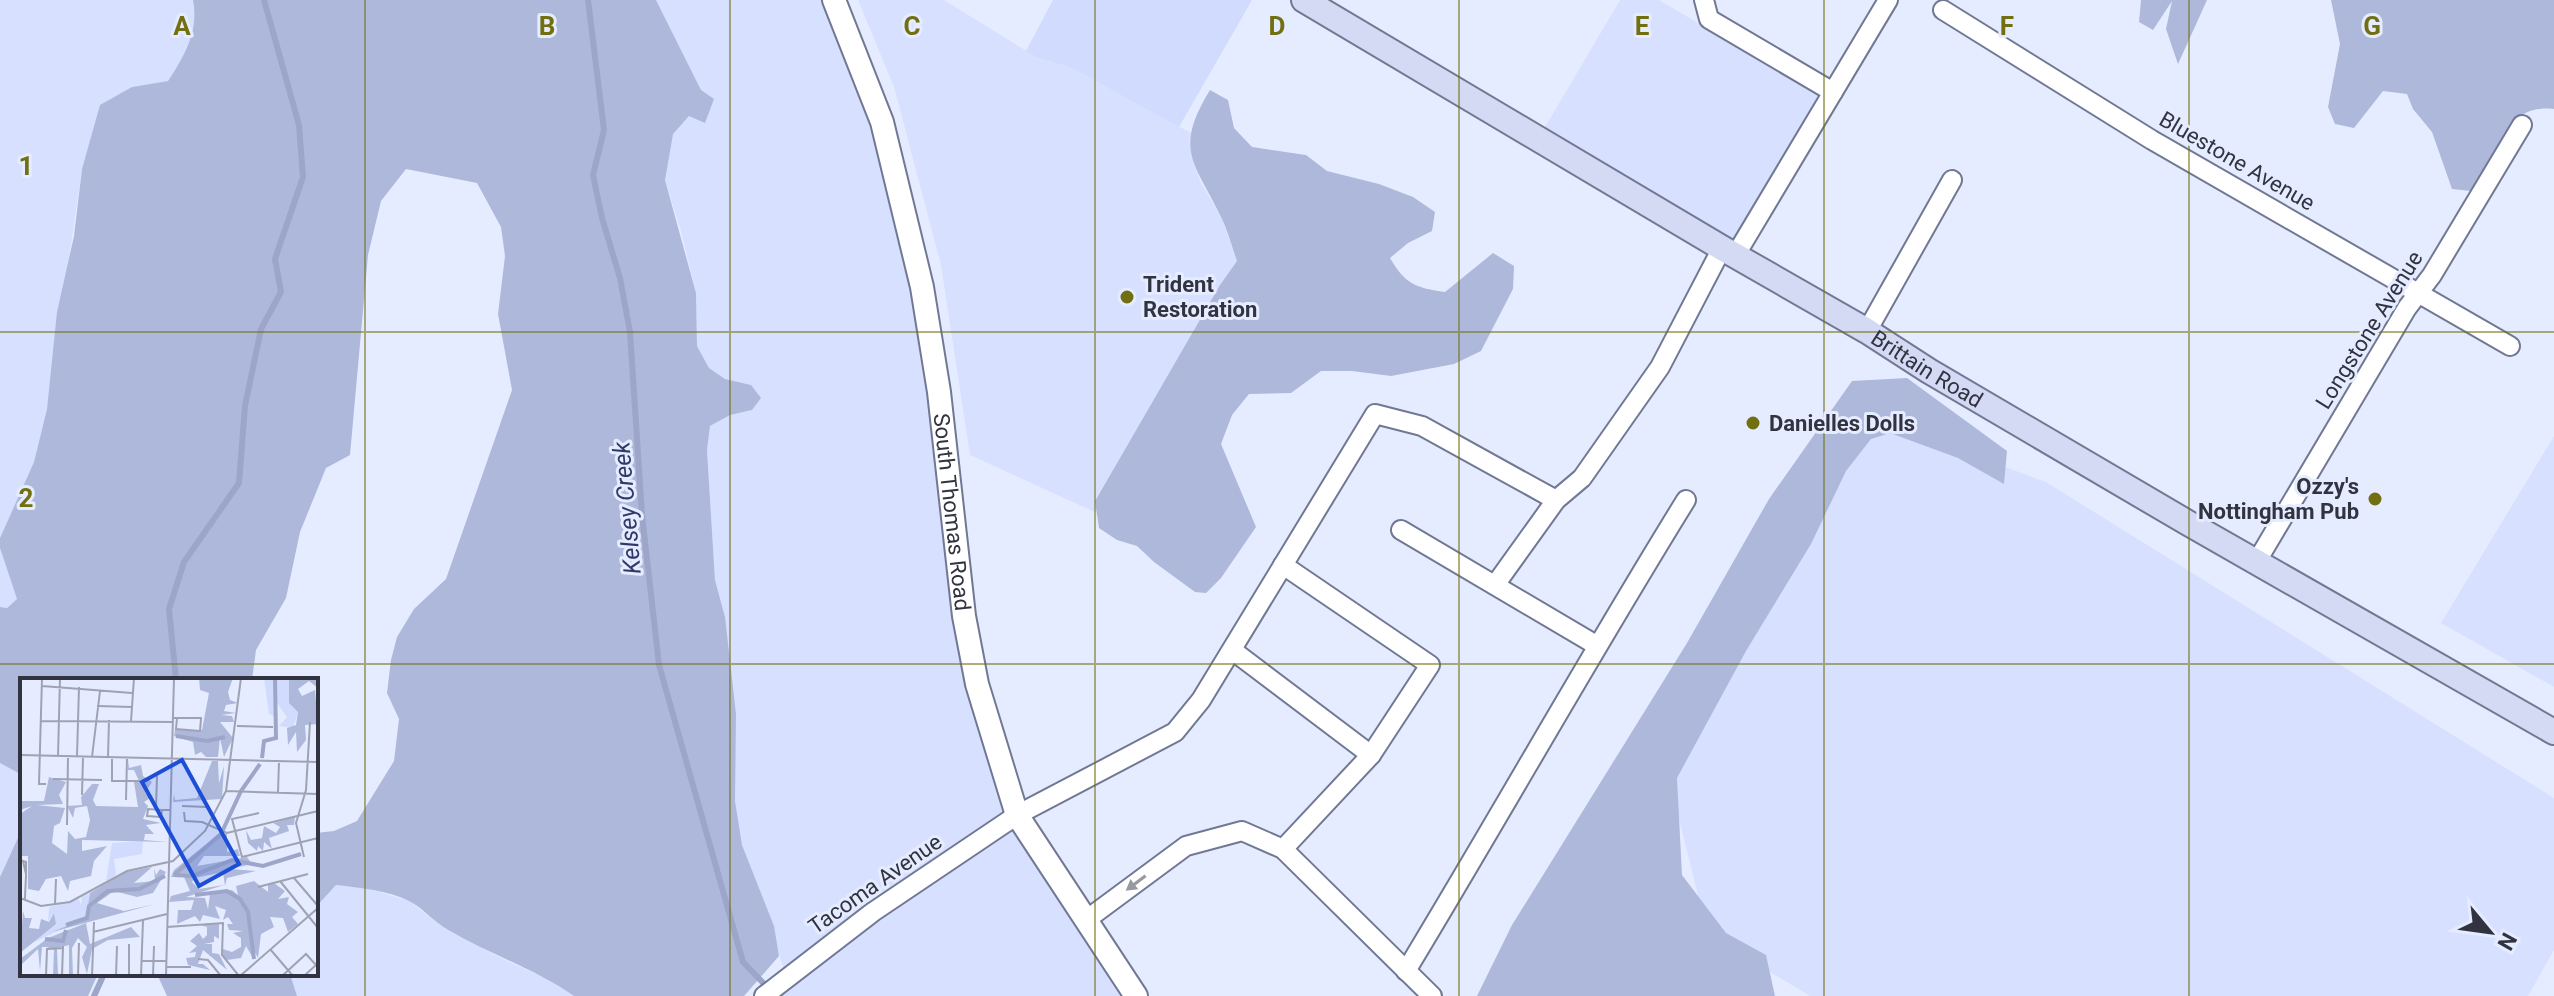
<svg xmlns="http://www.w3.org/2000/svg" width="2554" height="996" font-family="Roboto,sans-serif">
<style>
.built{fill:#d7e0ff}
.green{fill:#d1dbfe}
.forest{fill:#aeb8db}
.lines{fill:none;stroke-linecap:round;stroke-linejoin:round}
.stream{stroke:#9da6c9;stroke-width:6}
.minor-casing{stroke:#707894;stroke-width:22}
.tertiary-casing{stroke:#707894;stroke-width:26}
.secondary-casing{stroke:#707894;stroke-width:28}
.minor{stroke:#fff;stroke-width:18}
.tertiary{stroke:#fff;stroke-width:22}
.secondary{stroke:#d4daf4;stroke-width:24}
.oneway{fill:#989aa0}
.grid{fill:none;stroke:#716f11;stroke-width:2;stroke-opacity:0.55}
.poi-dot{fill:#716f11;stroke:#e6ecff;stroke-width:3}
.labels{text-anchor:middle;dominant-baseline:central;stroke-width:6;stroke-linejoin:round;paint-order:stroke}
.street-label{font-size:22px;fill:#313440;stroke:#e6ecff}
.poi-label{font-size:22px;font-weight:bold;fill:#313440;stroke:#e6ecff;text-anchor:start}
.water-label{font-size:24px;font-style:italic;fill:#303a68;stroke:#e6ecff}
.inset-river{fill:none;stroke:#9da6c9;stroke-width:4}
.inset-road{fill:none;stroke:#9ea2b3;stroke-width:2}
.view{fill:#1d4ed8;fill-opacity:0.15;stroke:#1d4ed8;stroke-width:4}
.inset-edge{fill:none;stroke:#313440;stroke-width:4}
.grid-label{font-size:26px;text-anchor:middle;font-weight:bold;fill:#716f11;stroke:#e6ecff;stroke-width:6;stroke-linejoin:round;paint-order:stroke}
</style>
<rect width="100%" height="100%" fill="#e6ecff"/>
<g class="built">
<path d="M0,0H193L196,13L189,49L168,81L132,87L82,169L47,409L34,462L0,538Z"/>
<path d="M656,0H834L895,167L964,616L1017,815L1136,996H775L786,977L761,894L742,845L731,799L725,617L715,580L707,449L710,426L730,415L752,410L751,385L725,379L709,368L697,346L696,293L681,231L665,181L651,149L701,90Z"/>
<path d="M858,0H944L1038,58L1072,68L1191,133L1189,140L1192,157L1200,181L1222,219L1237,261L1220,285L1095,500L1097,513L970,455L941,265L894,87Z"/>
<path d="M1620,0H1659L1828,100L1735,256L1538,139Z"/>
<path d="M1876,420L2046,482L2554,798V950L2528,996H1810L1708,935L1668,775Z"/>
<path d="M2554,436V687L2441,623Z"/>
<path d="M0,548L17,599L7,608L0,607Z"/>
<path d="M0,763L22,775V829L0,877Z"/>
<path d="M336,885L370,889L409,901L445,929L507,961L557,983L574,996H297L290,974H316V907Z"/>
</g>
<path class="green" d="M1053,0H1252L1179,127L1072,68L1038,58L1026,51Z"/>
<g class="forest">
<path d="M193,0H656L701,90L714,99L705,123L689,116L673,134L665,180L696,293L697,346L709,368L725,379L751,385L761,398L752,410L730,415L710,426L707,450L715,580L725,617L736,714L735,801L742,845L774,926L779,956L744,996H574C536,969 489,954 448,930C434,922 423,908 409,901C387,890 360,888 336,885L316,907V833L334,831L357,821L394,761L399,719L387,693L391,660L397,637L414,609L446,579L512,390L498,314L505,256L501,227L477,183L406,169L381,201L368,255L350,455L326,468L300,532L286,598L256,650L252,680H22V775L0,763V607L7,608L17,599L0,548V538L34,462L47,409L57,312L74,236L82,169L100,105L132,87L168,81C185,55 199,31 193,0Z"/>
<path d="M2141,0H2207L2178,64L2166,29L2172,1L2153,30L2139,22Z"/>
<path d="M2331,0H2554V109C2511,105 2512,132 2495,162C2489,172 2479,182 2471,191L2452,189L2432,132L2413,109L2407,94L2383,91L2354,128L2335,124L2328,107L2340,44Z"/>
<path d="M1210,90L1228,100L1234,128L1252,147L1306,155L1327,171L1379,184L1413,197L1435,212L1432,231L1408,243L1390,258C1405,284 1416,288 1445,292L1493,253L1514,266L1513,289L1481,351L1454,364L1391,376L1352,371H1321L1291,393L1249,394L1232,415L1221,444L1256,527L1221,578L1206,593L1195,592L1154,562L1137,546L1117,540L1099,528L1095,501L1220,285L1237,261C1232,247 1228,232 1222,219C1196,163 1172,152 1210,90Z"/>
<path d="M1907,378L2007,451L2004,484L1958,458L1890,433L1871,439L1846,471L1811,544L1746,651L1677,778L1682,875L1726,933L1766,955L1775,996H1477L1512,925L1687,643L1769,499L1852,381Z"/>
<path d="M22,829V974H98L88,996H0V877Z"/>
<path d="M157,974H290L297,996H167Z"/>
</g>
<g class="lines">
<g class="stream">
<path d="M588,0L604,130L593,175L602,218L620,278L630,332L642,515L659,665L743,962L770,990"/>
<path d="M176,680L169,609L184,562L239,483L245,406L261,329L281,292L275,259L303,177L299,125L264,0"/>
<path d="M94,996L104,974"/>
</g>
<defs>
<g id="minor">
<path d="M1704,0L1709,19L1833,92"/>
<path d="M1943,10L2152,140L2510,346"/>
<path d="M1735,256L1888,0"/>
<path d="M1867,331L1952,180"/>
<path d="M1401,530L1596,645"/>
<path d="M2257,561L2407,308L2432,275L2522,125"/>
<path d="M1495,585L1556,500L1582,478L1660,367L1722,248"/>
<path d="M1232,650L1371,755"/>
<path d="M1283,849L1371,755L1430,665L1283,565"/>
<path d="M1086,920L1186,846L1242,831L1283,849L1432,996"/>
<path d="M1406,971C1501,814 1590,655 1686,500"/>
<path d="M764,996L873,912L1017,815L1175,732L1201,700L1375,414L1422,426L1556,500"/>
</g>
<g id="tertiary">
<path id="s1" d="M834,0L882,122L922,287L939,392L964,616L977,684L1017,815L1136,996"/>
</g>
<g id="secondary">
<path id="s2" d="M1304,0L1722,248L1867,331L1929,371L2188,523L2554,732"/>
</g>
</defs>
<use href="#minor" class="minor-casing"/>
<use href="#tertiary" class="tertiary-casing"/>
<use href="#secondary" class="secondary-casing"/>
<use href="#minor" class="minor"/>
<use href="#tertiary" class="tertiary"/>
<use href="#secondary" class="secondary"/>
</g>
<defs><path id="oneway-solid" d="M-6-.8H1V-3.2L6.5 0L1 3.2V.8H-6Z" transform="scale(2)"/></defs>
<use class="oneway" href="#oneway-solid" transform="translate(1136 883) rotate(143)"/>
<path class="grid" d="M365,0V996M730,0V996M1095,0V996M1459,0V996M1824,0V996M2189,0V996M0,332H2554M0,664H2554"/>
<g class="poi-dot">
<circle cx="1127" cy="297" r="8"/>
<circle cx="1753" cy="423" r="8"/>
<circle cx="2375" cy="499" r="8"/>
</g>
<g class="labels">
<g class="street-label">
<text transform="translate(2237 161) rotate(30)">Bluestone Avenue</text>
<text transform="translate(2369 330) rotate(-58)">Longstone Avenue</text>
<text stroke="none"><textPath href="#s2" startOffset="724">Brittain Road</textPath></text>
<text stroke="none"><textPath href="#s1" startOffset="528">South Thomas Road</textPath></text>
<text transform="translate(875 884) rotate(-35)">Tacoma Avenue</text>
</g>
<g class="poi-label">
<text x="1143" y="284">Trident<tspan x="1143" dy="25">Restoration</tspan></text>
<text x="1769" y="423">Danielles Dolls</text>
<text x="2359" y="486" text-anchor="end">Ozzy's<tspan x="2359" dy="25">Nottingham Pub</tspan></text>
</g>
<g class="water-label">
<text transform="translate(627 508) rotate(-95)">Kelsey Creek</text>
</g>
</g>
<g transform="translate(20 678)">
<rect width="298" height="298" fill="#e6ecff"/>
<path d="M244,0L270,2L269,22L278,34L273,50L259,48L267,39L257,25L256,39L249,36ZM123,163L122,176L94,181L96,197L86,203L92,165ZM70,215L66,240L12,265L36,246L34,235L28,244L29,229L59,221L61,227L62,219Z" fill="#d1dbfe"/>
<path d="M179,0H213L208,14L210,22L218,25L206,27L204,33L216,35L201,37L212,38L214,44H200L213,60L204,79L200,60L198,79H186L181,74L175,77L173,64L154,58L155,52H182L189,15L180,12ZM269,0L298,2V10L289,3L278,11L282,18L295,12L298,46L285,47L286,62L277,74L276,54L268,67L267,50L276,47L278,34L269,25ZM108,82L109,90L121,87L123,98L132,104L125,115L133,118L124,124L128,128L123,141L141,145L126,147L134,156H125L124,162L148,164L62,162V173L87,168L74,183L71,198L50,203L48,213L41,198L26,201L19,213L8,211V178H0V136L12,128L0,132V123H24L29,99L46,104L39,117L43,126L17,127L45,130L40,145L34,148L32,165L47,176L48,153L55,161L66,159L70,142L67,128L55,130L53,140L47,128L62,127L61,119L72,106H79L73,122L76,128L118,129L114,104L119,103L114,92H108ZM192,83H198L199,105L204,88L202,121L153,124L154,116L155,122L177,120ZM275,139L274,147H267L269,153L249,160L252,171L244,164L243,173L238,168L237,173L228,165L226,152L231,162L242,160L244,148L256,155L260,149L253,145ZM200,155L207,156V174L218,171L220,178H184L177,188L227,179L232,186L210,191L236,193L207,200L205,208L203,194L175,200L172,204L179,211L204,207L166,219L185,220L188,231L190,216L212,212L218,217L216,208L234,203L248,214V207L254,205L265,213L258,221L269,219L267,226L278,234L272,239L278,246L268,254L263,240L250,239L254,249L241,256L238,280L231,267L234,282L226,268L221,280L207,282L203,278V271L212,274L221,269V260L213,255L223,253L209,252L207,246H213L208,239L203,242L206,232L195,228L200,241L183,237L180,244L175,238L157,246L158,232H171L174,222L149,224L151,218L170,213L164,199H151L154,192ZM132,189L114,205L135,203L134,190L136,197L140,191L146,194L133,215L117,219L94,213L77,225L104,233L135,226L32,254L66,240L70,215L105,194ZM3,233L5,240H12L9,250L19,251L21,241L29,244L34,235L36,246L0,275ZM66,245L70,266L111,249L120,259L88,262L72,271L67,296L62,279L67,269L58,260L52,270L53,298H49V267L37,270L38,298H33L34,272L27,269H22L20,293L18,271L0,288V281L28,260ZM199,245V261L194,258V264L184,266H192V275L199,276L207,292L183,272L178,286H183L190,292L168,287L166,280L175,279L176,274L169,275L177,268L170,263L179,255L183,261L187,257V249L180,247Z" fill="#aeb8db"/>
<path class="inset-river" d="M156,58L187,63L205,59M242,80L244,63L256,60L255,0M154,197L201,156L221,113L240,86M154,197L172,198L212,182L243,188L281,176M175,217L207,213L220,221L228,234L234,281M46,247L67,240L69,228L88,213L119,211L145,198M25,261L43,263L46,252"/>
<path class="inset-road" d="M22,0L19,106H26M22,8L112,15M77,28L112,29M153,40H181L180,53L156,51L157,40M21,43L153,44M111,43L114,0M217,48L253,49M0,77L298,84M38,78L40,0M57,78L59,9M72,79L80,13M88,79L89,42M92,79V103H120M33,101L82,102M206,113L298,116M258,115L259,83M62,117L63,79M106,122L107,80M162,128L187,129M136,129L137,98M142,132L141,139L127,138L128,131L142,132H151M164,134L165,143L182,144L207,155L298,133M239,135L212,141L222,179L298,160M47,147L48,78M284,179L276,145L286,112L290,44M274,200L298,228M260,203L298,250M238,209L288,196M0,220L21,228L50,224L107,193L153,183L185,153L206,113L221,0M5,222V219L6,198V184L3,183L6,196M35,226L36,201M147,249L203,245L202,277L219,298M73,254L147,236M250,271L273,298M178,281L188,282L201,298M121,283H146M146,289H171M26,298L27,271L43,270M42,298L43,268M58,298L59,265M72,298L74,244M96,298L97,268M109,298V266M121,298L123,242M133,298L134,268M146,298L154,0M220,298L298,230M262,298L286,276L296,287L284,298"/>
<path class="view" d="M162,82L219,186L179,208L122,104Z"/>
<rect width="298" height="298" class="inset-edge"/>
</g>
<g class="grid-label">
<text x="182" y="35">A</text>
<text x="547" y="35">B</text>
<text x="912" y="35">C</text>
<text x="1277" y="35">D</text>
<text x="1642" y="35">E</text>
<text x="2007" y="35">F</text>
<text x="2372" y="35">G</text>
<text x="26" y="175">1</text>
<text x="26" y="507">2</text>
</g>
<g transform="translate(2490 932) rotate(119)" stroke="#e6ecff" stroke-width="6" paint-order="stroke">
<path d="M0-6L14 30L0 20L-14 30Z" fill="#313440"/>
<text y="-12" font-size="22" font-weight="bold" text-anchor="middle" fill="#313440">N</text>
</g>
</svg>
